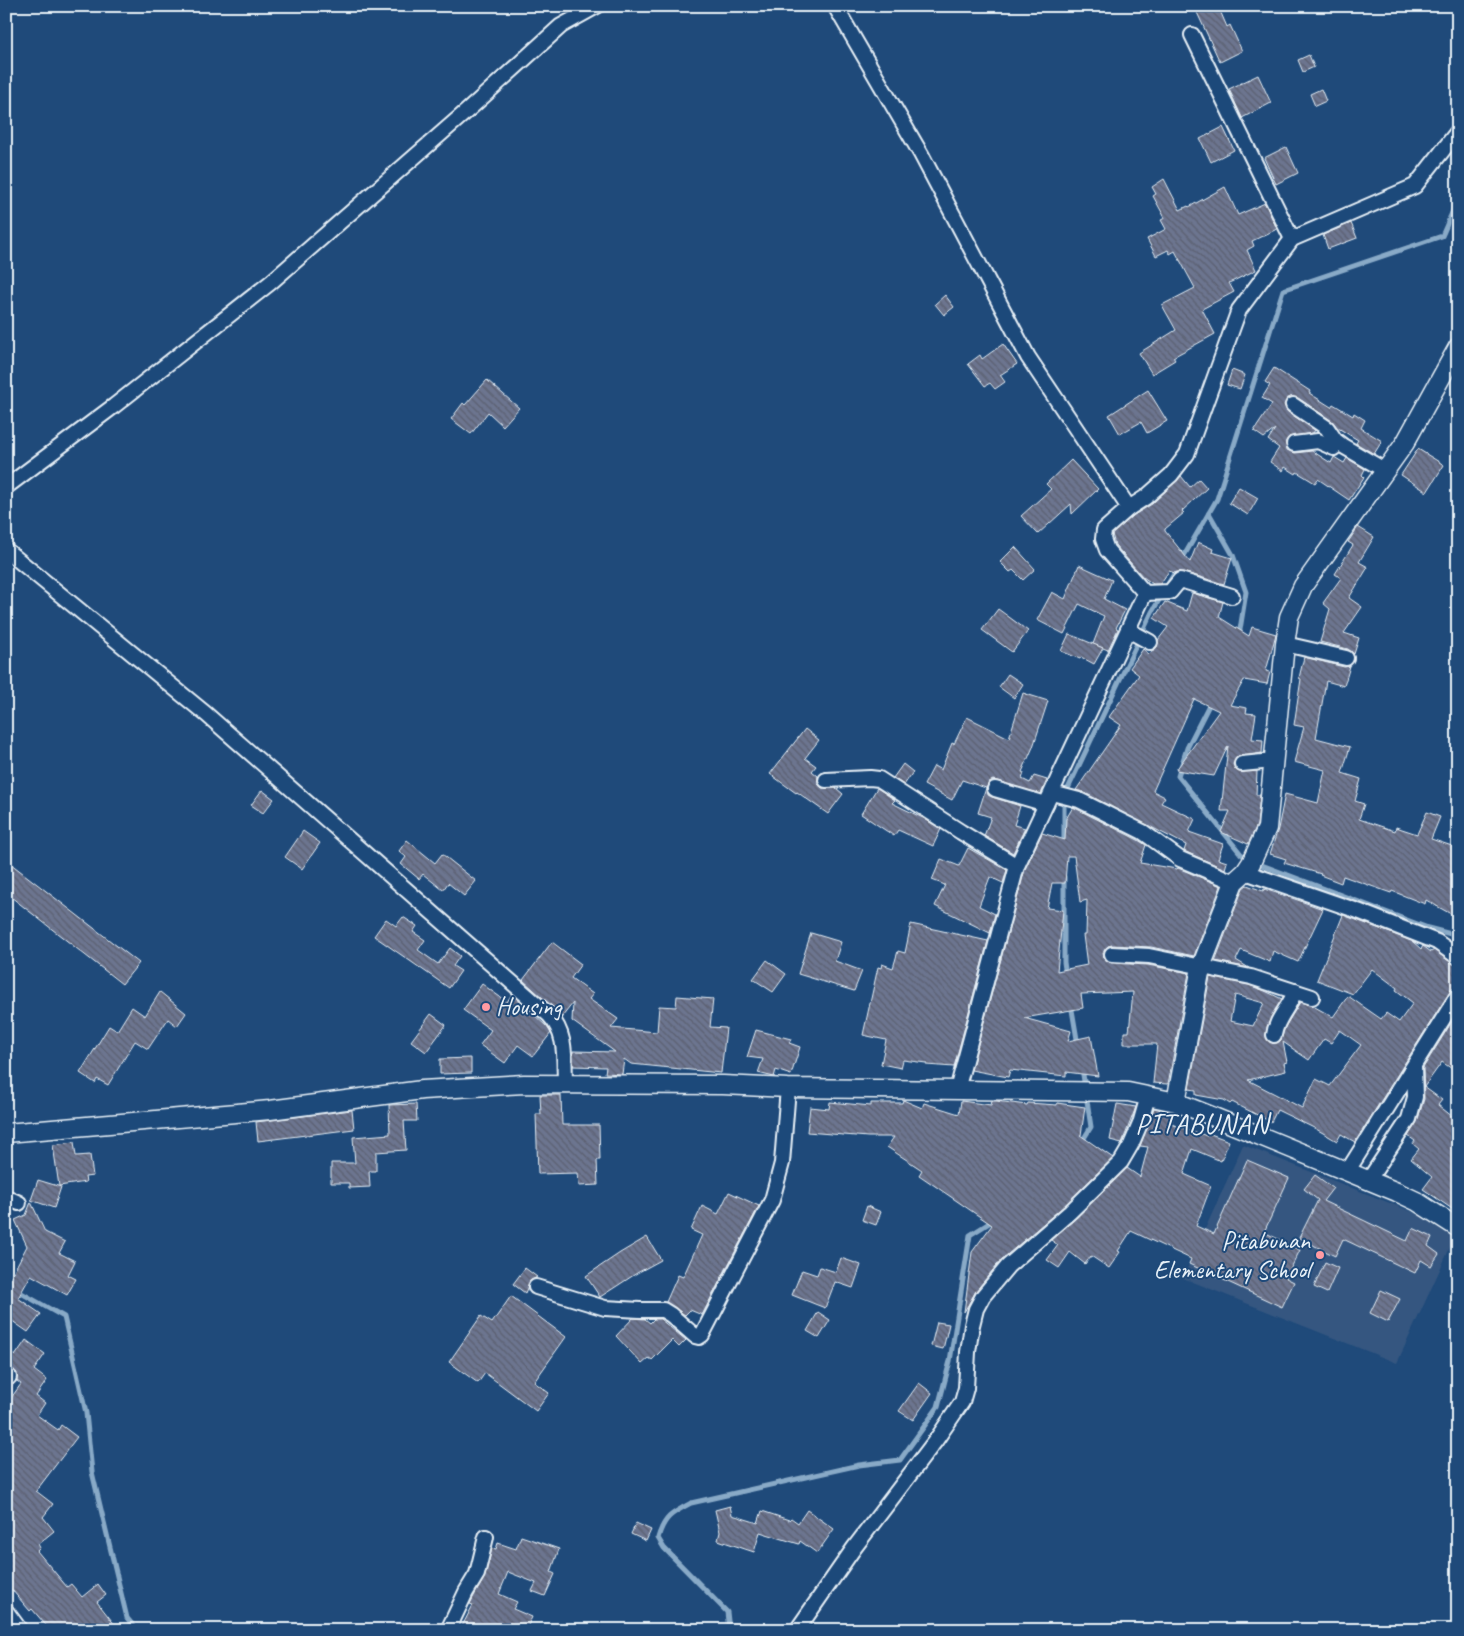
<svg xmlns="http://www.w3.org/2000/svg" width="1464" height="1636" font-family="Caveat,sans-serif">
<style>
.built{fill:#365780}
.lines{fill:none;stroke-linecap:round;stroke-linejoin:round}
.stream{stroke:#89aac7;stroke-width:5}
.building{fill:url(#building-back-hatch);stroke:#e8f1f8;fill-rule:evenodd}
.minor-casing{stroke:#e8f1f8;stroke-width:18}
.tertiary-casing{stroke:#e8f1f8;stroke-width:21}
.minor{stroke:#1f4a7a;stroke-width:14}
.tertiary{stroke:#1f4a7a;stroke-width:18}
.poi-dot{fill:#ff9aa2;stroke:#1f4a7a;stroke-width:2}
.labels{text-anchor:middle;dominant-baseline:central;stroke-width:4;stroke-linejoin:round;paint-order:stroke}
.poi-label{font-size:25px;fill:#e8f1f8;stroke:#1f4a7a;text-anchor:start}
.quarter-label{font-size:28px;letter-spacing:1px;fill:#e8f1f8;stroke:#1f4a7a}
</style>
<defs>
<pattern id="building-back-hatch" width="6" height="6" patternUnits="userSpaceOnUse" patternTransform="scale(1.25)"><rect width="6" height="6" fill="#6c748f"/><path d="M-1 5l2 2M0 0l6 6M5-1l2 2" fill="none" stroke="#5b6070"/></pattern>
</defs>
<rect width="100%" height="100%" fill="#1f4a7a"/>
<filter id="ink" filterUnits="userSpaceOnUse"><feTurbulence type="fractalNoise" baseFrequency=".02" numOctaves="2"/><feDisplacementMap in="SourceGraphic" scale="10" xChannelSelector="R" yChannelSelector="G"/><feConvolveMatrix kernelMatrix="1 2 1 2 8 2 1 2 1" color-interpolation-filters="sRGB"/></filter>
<g filter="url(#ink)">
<path class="built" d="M1243,1145L1458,1230L1397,1363L1183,1278Z"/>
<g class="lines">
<g class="stream">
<path d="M1209,513L1233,555L1246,592L1239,636"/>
<path d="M1181,561L1217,499L1283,290L1442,236L1458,199"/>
<path d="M1166,587L1177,569"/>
<path d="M1211,701L1187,748L1178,776L1241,854L1251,861L1428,928L1451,934L1458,933"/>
<path d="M1064,846V797L1152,612L1162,595"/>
<path d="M1064,877V962L1066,976"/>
<path d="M1071,1004L1078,1045"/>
<path d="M1081,1143L1091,1127L1082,1068"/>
<path d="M16,1290L64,1317L86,1413L92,1472L127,1618L137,1630"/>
<path d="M6,1625L10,1630"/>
<path d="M729,1630L727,1612L664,1548L658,1538C664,1517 672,1513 691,1503L859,1465L900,1460L938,1407L950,1361L970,1235L994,1220"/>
</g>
</g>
<g class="building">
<path d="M1194,6H1218L1227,27L1230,25L1242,51L1220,62Z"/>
<path d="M1309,55L1314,67L1303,72L1298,60Z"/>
<path d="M1258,75L1271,103L1242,118L1229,89Z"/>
<path d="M1321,89L1326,101L1315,106L1310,94Z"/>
<path d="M1223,127L1234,150L1211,162L1200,139Z"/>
<path d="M1286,147L1298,173L1276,184L1264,158Z"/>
<path d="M1164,179L1180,210L1188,206L1189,207L1225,187L1238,215L1265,203L1277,229L1252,241L1254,246L1247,250L1256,270L1229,283L1234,292L1202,309L1215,334L1173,357L1175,360L1152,374L1139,353L1176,330L1162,305L1195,288L1175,251L1170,254L1168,250L1156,256L1147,239L1166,229L1161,220L1165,218L1153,196L1156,194L1152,187Z"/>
<path d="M1351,223L1357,238L1328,249L1323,235Z"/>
<path d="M945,295L954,307L944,315L935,304Z"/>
<path d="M1003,344L1017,364L1000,375L1005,382L995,389L990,383L985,386L968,364L980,355L982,359Z"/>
<path d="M1274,368L1310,391L1309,393L1331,407L1333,404L1353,416L1354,413L1365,420L1361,428L1382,441L1374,454L1356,443L1358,440L1338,428L1332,421L1298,398L1290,397L1286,401L1284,405L1288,412L1315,430L1313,433L1289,437L1286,441L1287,450L1295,453L1312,451L1331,463L1334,457L1344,463L1347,458L1365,469L1362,475L1364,477L1349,500L1318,479L1315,483L1297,472L1296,474L1285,467L1283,471L1270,462L1279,448L1268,440L1275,429L1264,438L1254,431L1272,404L1262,398L1270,385L1265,382Z"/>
<path d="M1232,370L1245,375L1240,389L1227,385Z"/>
<path d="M487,380L519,408L503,426L488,412L471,434L451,419L463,403L465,405Z"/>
<path d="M1148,390L1167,421L1147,433L1141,422L1120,434L1109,415Z"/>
<path d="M1418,449L1444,465L1427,492L1401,475Z"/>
<path d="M1071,460L1098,489L1072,514L1071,504L1038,534L1021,516L1051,489L1046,484Z"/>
<path d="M1181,476L1190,487L1199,479L1207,488L1182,511L1184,513L1165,529V531L1190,562L1198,542L1213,549L1212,552L1232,558L1224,584L1183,572L1175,573L1169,571L1160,584H1153L1143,577L1115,545L1112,534L1134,515L1152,504Z"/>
<path d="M1239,487L1258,498L1248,515L1229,503Z"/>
<path d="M1358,527L1374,537L1359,562L1368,567L1349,598L1362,607L1344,633L1359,638L1354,654L1348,649L1320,642L1330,609L1323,603L1341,578L1335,574L1353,545L1348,542Z"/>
<path d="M1015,547L1035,569L1023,580L1013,570L1010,572L1000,562Z"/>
<path d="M1079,565L1112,580L1104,599L1125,610L1116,628L1118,629L1108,650L1093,644L1104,616L1079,604L1064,634L1037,620L1052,592L1065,599Z"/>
<path d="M1192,593L1223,602L1219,617L1249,636L1252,627L1276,634L1266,671L1270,672L1267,684L1244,680L1230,705L1247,708L1246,713L1256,714L1252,739L1263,740L1262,753L1237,757L1233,764L1235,769L1239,772L1257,771L1256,795H1260L1257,825L1248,844L1221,832L1230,811H1221L1228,746L1214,776L1176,770L1219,711L1194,699L1153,791L1165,797L1161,803L1195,819L1189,832L1223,844L1218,859L1227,862L1225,869L1184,851L1186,845L1083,792L1076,790L1121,725L1109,717L1139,675L1130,668L1143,649L1149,654L1157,647L1158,640L1168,627L1154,618L1165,602L1187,611Z"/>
<path d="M998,609L1028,631L1012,652L982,630Z"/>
<path d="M1069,634L1103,648L1094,664L1081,657L1080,659L1061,651Z"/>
<path d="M1304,657L1344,667L1350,666L1344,686L1326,681L1316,738L1350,747L1342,773L1361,779L1355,801L1364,804L1359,819L1395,831L1396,827L1417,834L1427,812L1440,817L1431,839L1458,848V918L1426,900L1425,904L1392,891L1391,893L1343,876L1341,883L1320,875L1321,874L1284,863L1286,859L1270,854L1278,829L1285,794L1318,803L1325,770L1294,762L1304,727L1294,725L1301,679L1299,678Z"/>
<path d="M1008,674L1023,684L1014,698L999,687Z"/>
<path d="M1023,693L1048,701L1033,747L1022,772L1024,773L1022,779L1030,783L1034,776L1047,780L1041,794L993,780L989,782L987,787L988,795L992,797L1020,806L1014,825L1025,828L1013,853L984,836L991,817L978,813L986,788L962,780L952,800L924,785L934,766L941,770L952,743L954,744L967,717L1009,738Z"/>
<path d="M805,729L819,740L805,758L816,766L812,771L818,776V784L822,788H836L843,794L828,814L797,792L796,793L770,774Z"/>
<path d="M903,764L913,772L904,785L893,778Z"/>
<path d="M877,788L895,800L892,803L923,818L941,829L933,846L898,830L894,836L861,814Z"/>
<path d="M262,790L274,799L263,813L251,805Z"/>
<path d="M1073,807L1138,840L1146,845L1140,863L1177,869L1178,868L1221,886L1194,956L1151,947L1112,945L1108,946L1103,953L1104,958L1111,963L1148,965L1189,973L1168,1084L1153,1083L1157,1044H1124V1032H1129L1133,992L1081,994L1083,1008L1024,1018L1071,1031L1068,1041L1091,1036L1098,1076L1066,1072V1076L1010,1070L1008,1077L971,1070L1025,869L1042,833L1065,840L1066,819ZM1067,856H1074L1080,902L1087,900L1086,935H1083L1087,965L1057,971L1063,910L1047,908L1052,883H1065Z"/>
<path d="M303,831L320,843L302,869L285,857Z"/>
<path d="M407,840L435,863L442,854L476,881L464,896L448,883L443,890L423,874L419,879L401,864L406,857L399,851Z"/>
<path d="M968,848L1007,870L1003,883L990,877L979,906L995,914L990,933L935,906L945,885L932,880L941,859L959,866Z"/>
<path d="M6,860L139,963L122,984L6,893Z"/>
<path d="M1247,885L1263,891L1264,889L1289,897L1323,909L1298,962L1273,951L1270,962L1241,950L1236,960L1249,968L1215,961L1243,888Z"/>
<path d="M1343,915L1412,941L1421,949L1423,946L1431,952L1434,950L1453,964L1458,966V986L1451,990L1355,1142L1341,1134L1337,1141L1316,1129L1277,1110L1271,1122L1232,1102L1230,1104L1224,1100L1196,1095V1090L1189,1089L1210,977L1249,985L1265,991L1282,999L1267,1027L1266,1037L1272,1043H1277L1281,1040L1285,1027L1300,1002L1313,1006L1333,1017L1348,996L1381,1019L1386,1013L1399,1022L1413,1003L1396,990L1397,988L1372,969L1353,994L1317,980ZM1235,995L1264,1003L1253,1026L1230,1021ZM1340,1030L1361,1045L1330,1086L1316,1079L1302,1108L1248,1080L1286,1071L1284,1063L1287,1062L1283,1042L1309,1060L1324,1039L1331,1043Z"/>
<path d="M403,917L417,926L413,932L425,940L418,950L438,964L450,948L460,956L453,966L461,971L449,988L374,936L386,919L396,926Z"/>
<path d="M911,924L988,941L954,1067L926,1065V1063L903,1060L901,1068L881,1064L886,1040L863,1035L878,967L881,968L882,964L893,968L898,951L905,953Z"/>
<path d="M811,933L841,942L835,961L862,971L854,991L798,974Z"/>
<path d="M552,942L581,964L571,978L593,994L589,999L618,1019L611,1028L657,1032L659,1006L676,1007L677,996L713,999L710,1027L726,1028L721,1073L631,1064L624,1059L622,1074L605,1073L606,1067L573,1066V1051L615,1052L572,1021L573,1003L562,1017L555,1009L523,980Z"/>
<path d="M767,960L786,974L773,992L753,979Z"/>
<path d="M482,984L507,1002L512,994L547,1027L551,1033L533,1056L518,1045L505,1063L480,1045L491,1030L463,1010Z"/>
<path d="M160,992L186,1013L177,1026L168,1019L148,1049L135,1041L108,1085L97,1079L95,1083L80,1073L109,1026L117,1031L132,1007L145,1016Z"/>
<path d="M1458,1012V1073L1442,1062L1424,1087L1442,1100L1438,1105L1458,1121V1213L1423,1189L1432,1177L1411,1159L1419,1149L1413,1144L1415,1141L1408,1136L1417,1122L1424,1099L1423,1068Z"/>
<path d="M431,1014L446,1025L426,1052L411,1041Z"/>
<path d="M756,1030L791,1039L789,1043L800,1047L791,1075L776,1070L774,1077L758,1073L763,1059L747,1057Z"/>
<path d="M471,1058V1073L440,1074V1059Z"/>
<path d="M540,1095H561L562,1125H599L600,1160H597L598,1185L579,1186L578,1173L538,1174L536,1114H541Z"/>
<path d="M903,1100L922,1108L924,1103L959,1114L961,1101L991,1105L992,1101H996L1027,1105L1028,1103L1057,1105V1103L1085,1107L1081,1135H1080L1113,1158L1064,1206L1001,1260L976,1291L964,1312L972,1252L992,1225L919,1175L922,1170L887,1147L894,1137H868L807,1132L810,1107L829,1109L830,1102L871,1106V1103H902Z"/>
<path d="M416,1104L417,1121H404L406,1150L376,1152V1171H369L370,1187L349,1188V1183H331V1163H355L353,1137L390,1134L389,1105Z"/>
<path d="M1117,1104L1136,1107L1122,1143L1110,1140Z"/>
<path d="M1154,1108L1174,1113L1171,1124L1207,1136L1208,1133L1229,1141L1221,1161L1192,1149L1184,1174L1211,1186L1196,1226L1214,1234L1247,1160L1289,1178L1264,1232L1300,1250L1286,1278L1294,1282L1282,1307L1189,1264L1191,1259L1131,1231L1118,1251L1120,1252L1109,1268L1091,1256L1085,1264L1070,1252L1059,1268L1047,1260L1058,1245L1051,1240L1076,1218L1127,1168L1140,1177L1148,1147L1140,1146Z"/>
<path d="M352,1110L354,1129L258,1141L256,1122Z"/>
<path d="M74,1142L76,1156L90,1155L93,1176L85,1177L86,1182L59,1186L53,1145Z"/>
<path d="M1315,1175L1333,1188L1323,1201L1407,1241L1413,1228L1432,1237L1428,1246L1439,1254L1431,1266L1421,1260L1415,1273L1343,1239L1335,1256L1299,1238L1318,1200L1304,1189Z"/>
<path d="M38,1180L61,1187L54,1208L31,1200Z"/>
<path d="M729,1192L759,1206L702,1315L690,1310L685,1315L666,1302L678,1275L683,1277L702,1235L691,1230L702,1206L718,1214Z"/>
<path d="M31,1202L45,1232L65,1242L59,1253L75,1261L68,1275L76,1279L67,1295L31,1275L18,1298L41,1314L28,1332L8,1318L6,1321V1286L27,1246L15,1220L26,1215Z"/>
<path d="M867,1206L881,1212L876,1225L862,1220Z"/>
<path d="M647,1237L661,1260L637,1273L600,1297L586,1276L620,1253Z"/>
<path d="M841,1258L861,1265L853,1288L835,1282L825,1308L792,1295L802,1270L817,1275L820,1267L836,1272Z"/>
<path d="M1325,1262L1338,1268L1327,1293L1314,1287Z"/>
<path d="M525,1268L537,1277L530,1281L525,1293L513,1284Z"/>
<path d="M1381,1290L1400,1299L1388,1322L1370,1313Z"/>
<path d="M511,1296L566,1337L534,1382L549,1393L536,1411L485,1373L478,1383L449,1362L481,1316L492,1323Z"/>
<path d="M818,1312L830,1320L819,1338L807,1331Z"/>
<path d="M633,1318L645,1319L650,1323L654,1319H660L686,1340L679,1347L672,1340L652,1360L649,1358L642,1364L616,1336Z"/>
<path d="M937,1322L949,1324L943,1349L931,1346Z"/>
<path d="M26,1340L45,1354L34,1370L47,1380L36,1396L45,1403L37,1415L58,1430L61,1425L77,1437L36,1491L53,1504L43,1517L54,1531L38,1544L40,1548L37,1551L67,1587L71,1584L82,1597L98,1584L106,1595L97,1602L119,1630H50L32,1609L30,1611L6,1583V1405L21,1384L17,1381V1373L6,1366V1350L15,1356Z"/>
<path d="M919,1383L932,1393L913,1420L899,1411Z"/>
<path d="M730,1506L732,1515L758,1523L762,1511L789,1520L791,1518L798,1523L807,1510L834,1529L817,1553L800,1541L799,1544L760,1532L754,1552L718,1540L720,1532L715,1510Z"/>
<path d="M636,1523L651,1530L646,1541L631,1534Z"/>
<path d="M521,1536L559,1549L551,1572L555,1574L545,1596L532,1591L536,1583L508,1572L499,1594L517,1602L513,1609L532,1617L526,1630H460L473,1605L470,1604L474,1596L485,1576L492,1548L496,1549L498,1543L516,1549Z"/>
</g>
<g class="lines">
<defs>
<g id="minor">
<path d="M835,6L921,154L1028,357L1129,508"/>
<path d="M1192,35L1292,239"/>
<path d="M1293,405L1327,428L1335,440L1343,446L1386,471"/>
<path d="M1294,444L1318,441L1334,448"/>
<path d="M6,487L114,406L270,283L467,111L561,26L597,6"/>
<path d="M6,550L206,714L549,1015C567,1034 564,1058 565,1083"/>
<path d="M1145,593L1107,550L1103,539L1104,530L1129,508L1146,497L1171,475L1187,454L1239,310L1292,239L1415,186L1458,131"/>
<path d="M1145,593L1170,592L1180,580L1232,596"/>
<path d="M1128,630L1150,642"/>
<path d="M1285,644L1346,658"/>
<path d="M1242,764L1273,761"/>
<path d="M826,780L870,778L879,779L961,832L1017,866"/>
<path d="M995,789L1046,804"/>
<path d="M1052,793L1079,800L1143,832L1180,859L1234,882"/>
<path d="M1245,872L1358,911L1437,942L1458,957"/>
<path d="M1112,954L1149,956L1251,977L1312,997"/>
<path d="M1274,1035C1276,1018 1290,1007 1295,991"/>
<path d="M957,1090L1017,866L1145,593"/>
<path d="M1347,1172L1458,995"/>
<path d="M1368,1181L1409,1119L1415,1097L1414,1067"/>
<path d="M6,1197L19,1203"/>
<path d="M536,1287L605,1308L640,1310H663L671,1315L695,1336L699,1337L702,1335L772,1200L782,1163L788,1088"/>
<path d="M6,1375L9,1377"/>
<path d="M6,1611L20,1630"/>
<path d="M448,1630L466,1592L477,1574L486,1537"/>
<path d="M797,1630L854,1548L936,1440L962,1402L966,1388L968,1352L972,1325L976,1309L983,1296L1008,1266L1070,1212L1121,1162L1131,1145L1140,1124L1148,1096"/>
</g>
<g id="tertiary">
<path d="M1176,1102L1201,967L1234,882L1245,872L1251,863L1267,828L1285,644L1289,617L1303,586L1405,443L1458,347"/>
<path d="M6,1133L270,1110L422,1090L524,1084L723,1085L788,1088L1128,1092L1176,1102L1209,1115L1397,1192L1416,1201L1458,1228"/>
</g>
</defs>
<use href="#minor" class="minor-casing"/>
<use href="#tertiary" class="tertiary-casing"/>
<use href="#minor" class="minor"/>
<use href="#tertiary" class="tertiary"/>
</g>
</g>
<g class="poi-dot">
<circle cx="486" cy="1007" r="5"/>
<circle cx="1320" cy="1255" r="5"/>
</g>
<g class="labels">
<g class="poi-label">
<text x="496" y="1007">Housing</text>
<text x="1310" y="1241" text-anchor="end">Pitabunan<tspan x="1310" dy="29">Elementary School</tspan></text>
</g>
<g class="quarter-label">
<text x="1202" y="1123">PITABUNAN</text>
</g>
</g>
<rect width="1464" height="1636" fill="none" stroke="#1f4a7a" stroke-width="25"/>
<rect x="12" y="12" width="1439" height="1611" fill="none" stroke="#e8f1f8" stroke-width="2" filter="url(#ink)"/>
</svg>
